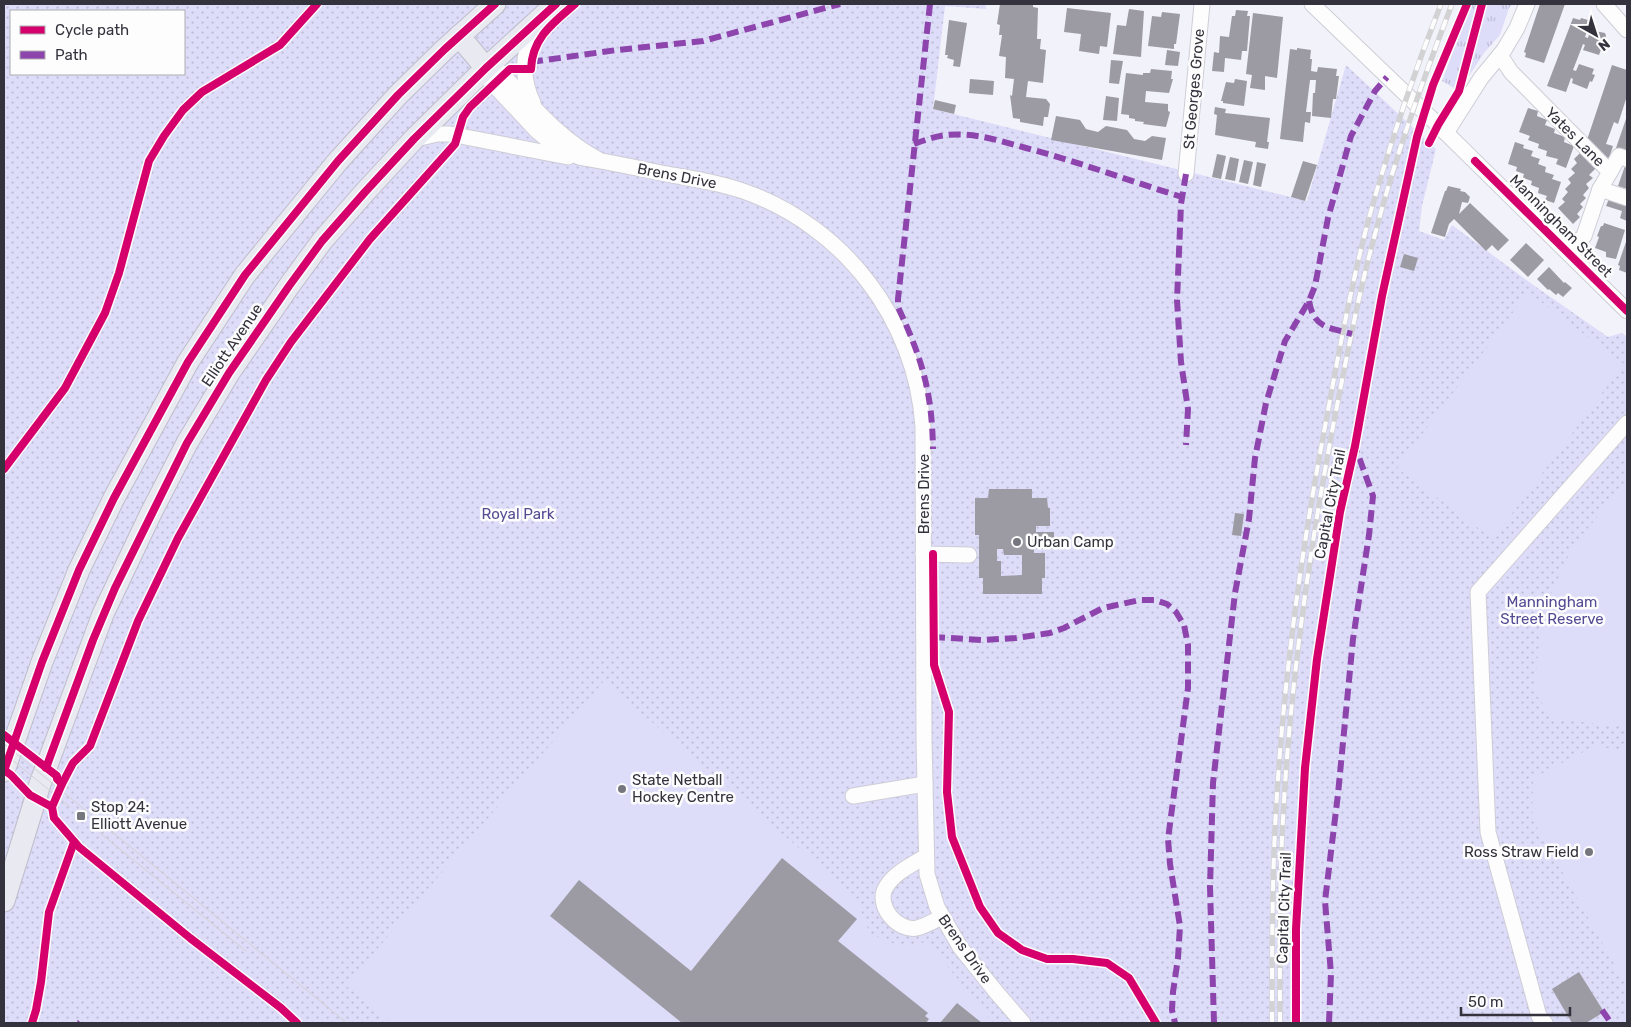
<svg xmlns="http://www.w3.org/2000/svg" width="1631" height="1027" font-family="Rubik,sans-serif">
<style>
.grass{fill:url(#grass-tufts)}
.park{fill:url(#park-dots);fill-rule:evenodd}
.pitch{fill:#dddcf9}
.building{fill:#9c9ba3;fill-rule:evenodd}
.lines{fill:none;stroke-linecap:round;stroke-linejoin:round}
.minor-casing{stroke:#cecdd6;stroke-width:17}
.highway-casing{stroke:#bebdcb;stroke-width:23}
.minor{stroke:#fdfdfe;stroke-width:15}
.highway{stroke:#e9e9f2;stroke-width:21}
.tram{stroke:#d2d2d4;stroke-width:1}
.rail-casing{stroke:#d2d2d4;stroke-width:5.5}
.rail{stroke:#fdfdfd;stroke-width:4;stroke-dasharray:11;stroke-linecap:butt}
.quiet{stroke:#8e44ad;stroke-width:6;stroke-dasharray:12 6;stroke-linecap:butt}
.cycleway-casing{stroke:#fdfdfd;stroke-width:11}
.cycleway{stroke:#d6006c;stroke-width:8}
.poi-dot{fill:#76767f;stroke:#fdfdfd;stroke-width:2}
.labels{text-anchor:middle;dominant-baseline:central;stroke-width:5;stroke-linejoin:round;paint-order:stroke}
.street-label{font-size:15px;fill:#34333d;stroke:#fdfdfd}
.park-label{font-size:15px;fill:#544b94;stroke:#fdfdfd}
.poi-label{font-size:15px;fill:#34333d;stroke:#fdfdfd;text-anchor:start}
</style>
<defs>
<pattern id="grass-tufts" width="24" height="20" patternUnits="userSpaceOnUse" patternTransform="scale(1.25)"><rect width="24" height="20" fill="#dddcf9"/><path d="M3 7l-1-3M5 7V3M7 7l1-3M15 17l-1-3M17 17v-4M19 17l1-3" fill="none" stroke="#bebdd6"/></pattern>
<pattern id="park-dots" width="8" height="8" patternUnits="userSpaceOnUse" patternTransform="scale(1.25)"><rect width="8" height="8" fill="#dddcf9"/><path d="M2 2h.1M6 6h.1" fill="none" stroke="#bebdd6" stroke-width="1.8" stroke-linecap="round"/></pattern>
</defs>
<rect width="100%" height="100%" fill="#f2f2fa"/>
<path class="grass" d="M1471,4H1512L1509,8L1500,35L1484,53L1459,91L1442,81Z"/>
<path class="park" d="M4,4H985L986,9L945,6L933,109L1307,201L1346,65L1436,149L1422,206L1419,231L1444,240L1452,225L1529,282L1608,337L1622,333L1627,337V1023H4ZM11,11H184V74H11Z"/>
<g class="pitch">
<path d="M1528,292L1624,364L1493,539L1397,468Z"/>
<path d="M1627,486V727L1554,719L1534,692L1541,626L1553,589L1573,546L1618,492Z"/>
<path d="M604,681L856,897L870,934L900,946L928,942L993,1023H393L346,986Z"/>
<path d="M1595,746L1627,751V987L1532,818L1533,778Z"/>
</g>
<g class="building">
<path d="M1000,4H1033V7L1038,8L1037,39H1041L1040,49L1046,50L1043,83L1028,81L1026,97L1046,99L1050,104L1048,117H1044L1043,126L1020,122V119L1013,118L1010,95L1012,96L1014,79L1005,78L1006,57L999,56L1002,35H999L1000,25L997,24Z"/>
<path d="M1540,4H1565L1544,63L1525,57L1526,53L1524,52Z"/>
<path d="M1067,8L1111,13L1107,47L1100,46L1099,54L1079,51L1081,34L1064,32Z"/>
<path d="M1129,9L1144,11L1141,57L1113,54L1117,25L1126,26Z"/>
<path d="M1236,10L1248,11L1247,16H1250L1247,51H1242L1241,60L1225,58L1224,72L1212,71L1214,52L1219,53L1220,36L1229,37L1232,16H1235Z"/>
<path d="M1162,12L1180,14L1176,44H1174V49L1148,46L1152,16L1161,17Z"/>
<path d="M1253,13L1283,17L1277,78L1265,76V90L1250,88L1252,75L1246,74Z"/>
<path d="M1573,18L1580,20L1581,18L1588,20L1587,22L1590,23L1585,37L1588,38L1590,30L1605,33L1606,36L1599,55L1583,50L1585,45L1583,44L1573,70L1576,71L1579,64L1594,69L1592,74L1595,75L1592,82L1590,81L1587,89L1572,83L1573,79L1571,78L1566,92L1547,86Z"/>
<path d="M949,20L967,23L960,67L953,66L954,60L947,58L948,55H945Z"/>
<path d="M1297,48L1311,50L1310,59H1312L1311,71L1317,72L1318,67L1337,69L1336,76H1339L1336,99H1333L1331,118L1312,116L1313,93H1315L1316,80H1310L1306,112H1311L1310,123L1305,122L1303,142L1280,139L1290,49L1297,50Z"/>
<path d="M1167,50L1180,52L1178,66L1165,65Z"/>
<path d="M1111,60L1123,61L1119,84L1109,83Z"/>
<path d="M1612,65L1627,70V96L1618,124L1614,122L1606,144L1613,146L1608,161L1587,140Z"/>
<path d="M1151,69L1172,71L1171,79H1173L1169,93L1146,91L1145,102L1168,104V111L1170,112L1166,127L1143,124L1144,122L1135,121V119L1129,118V115L1121,114L1126,73L1143,75V73H1150Z"/>
<path d="M970,79L994,81L993,95L969,93Z"/>
<path d="M1235,79L1247,81L1244,106L1223,103V101H1221L1226,82L1234,83Z"/>
<path d="M1106,96L1119,98L1117,121L1103,120Z"/>
<path d="M935,100L956,105L954,114L933,109Z"/>
<path d="M1215,107L1226,109L1225,113L1270,118L1267,142H1269L1268,149L1255,147L1256,142L1215,135L1217,115L1214,114Z"/>
<path d="M1528,108L1538,111L1537,116L1547,120L1545,125L1555,129L1554,133L1565,137L1564,142L1574,146L1566,168L1556,164L1558,159L1546,156L1547,151L1538,148L1539,144L1528,140L1530,136L1519,132Z"/>
<path d="M1056,116L1080,120L1086,129L1098,132L1106,126L1127,130L1134,139L1145,141L1152,136L1166,138L1162,160L1051,140Z"/>
<path d="M1627,116V155L1615,151Z"/>
<path d="M1515,142L1524,145L1523,148L1533,151L1531,156L1540,159L1538,164L1546,167L1545,172L1554,175L1552,179L1561,182L1554,203L1545,200L1547,196L1538,193L1539,188L1531,185L1532,181L1523,178L1524,174L1516,171L1517,167L1508,164Z"/>
<path d="M1581,152L1596,168L1589,175L1593,178L1586,184L1589,188L1583,195L1586,198L1580,204L1583,207L1577,214L1580,217L1573,224L1558,208L1565,202L1562,199L1568,192L1565,189L1571,183L1568,179L1575,173L1571,169L1577,163L1574,159Z"/>
<path d="M1217,154L1226,156L1221,179L1212,177Z"/>
<path d="M1230,157L1239,159L1235,181L1225,179Z"/>
<path d="M1244,160L1253,162L1248,184L1239,182Z"/>
<path d="M1303,161L1317,165L1305,201L1291,197Z"/>
<path d="M1257,162L1266,164L1261,187L1253,185Z"/>
<path d="M1626,163H1627V189L1618,186Z"/>
<path d="M1448,186L1461,189L1460,191L1465,192L1470,197L1468,203L1462,202L1459,214L1470,203L1509,240L1498,251L1492,245L1486,251L1454,219L1449,224L1445,237L1431,233L1445,191H1446Z"/>
<path d="M1609,199L1627,205V221L1620,218L1622,211L1606,206Z"/>
<path d="M1604,223L1625,230L1616,259L1606,257V252L1595,248L1599,237L1597,236L1601,226H1603Z"/>
<path d="M1627,239V273L1619,270L1620,266L1618,265Z"/>
<path d="M1526,243L1544,260L1528,277L1510,260Z"/>
<path d="M1404,254L1418,258L1414,271L1400,267Z"/>
<path d="M1549,267L1564,283L1565,282L1572,288L1563,297L1558,293L1556,295L1549,289L1548,290L1537,279Z"/>
<path d="M989,489H1032V498H1047L1048,508H1050V526H1036V532H1054V549H1034V553H1045V578H1042V594H983V578H979V535H975V498H988ZM997,549H1003L1004,555H1022V575L1001,576V561H997Z"/>
<path d="M1235,513L1244,514L1241,536L1232,535Z"/>
<path d="M782,858L857,919L838,941L928,1013L925,1016L929,1019L926,1023H682L550,916L579,880L691,971Z"/>
<path d="M1579,972L1604,1012L1586,1023H1572L1552,989Z"/>
<path d="M957,1003L982,1023H940Z"/>
</g>
<g class="lines">
<defs>
<g id="minor">
<path d="M1312,4L1438,125L1627,311"/>
<path d="M1604,4L1627,30"/>
<path d="M1500,55L1511,72L1610,172L1600,189L1584,236L1568,252"/>
<path d="M533,103C521,77 521,52 537,27"/>
<path d="M1446,133L1481,78L1504,50L1517,28L1527,4"/>
<path d="M416,139L437,134H450L568,157"/>
<path d="M599,160C559,139 531,104 500,72L496,69L486,68L490,81L537,131L555,146L579,157C610,162 641,169 672,175C696,179 720,183 743,191C844,226 916,320 923,427L924,739L927,874L937,907L960,947L997,993L1023,1023"/>
<path d="M1610,172L1619,156L1627,159"/>
<path d="M1186,174L1202,4"/>
<path d="M1600,189L1627,198"/>
<path d="M923,554L969,555"/>
<path d="M853,796L925,784"/>
<path d="M926,856C912,865 895,872 886,887C875,905 897,932 917,928C926,926 935,920 942,917"/>
<path d="M1545,1023L1539,1016L1488,832L1478,592L1627,423"/>
</g>
<g id="highway">
<path d="M459,36L486,68"/>
<path d="M4,771L42,662L79,570L114,498L188,362L245,275L338,161L398,95L445,49L495,4"/>
<path d="M4,901L40,784L103,614L151,513L187,443L229,373L289,286L322,241L365,192L414,139L486,68L556,4"/>
</g>
</defs>
<use href="#minor" class="minor-casing"/>
<use href="#highway" class="highway-casing"/>
<use href="#minor" class="minor"/>
<use href="#highway" class="highway"/>
<g class="tram">
<path d="M4,744L347,1023"/>
<path d="M6,755L70,807"/>
<path d="M100,833L246,951"/>
</g>
<defs>
<g id="rail">
<path d="M1272,1023C1272,947 1272,870 1277,794C1285,666 1303,541 1327,416C1340,346 1353,275 1372,207C1392,138 1415,70 1441,4"/>
<path d="M1280,1023C1280,955 1279,887 1283,819C1290,685 1309,553 1334,421C1347,356 1359,290 1377,227C1397,151 1424,77 1452,4"/>
</g>
</defs>
<use href="#rail" class="rail-casing"/>
<use href="#rail" class="rail"/>
<g class="quiet">
<path d="M930,4L898,299V307C922,359 932,391 933,449"/>
<path d="M531,62L617,50L703,41L840,4"/>
<path d="M914,144C925,140 936,136 947,135C973,132 1001,141 1026,148C1079,162 1130,181 1182,197"/>
<path d="M1186,174L1181,204L1177,300L1181,362L1188,409L1186,445"/>
<path d="M1309,301C1314,328 1327,327 1352,334"/>
<path d="M933,637L982,640L1016,638L1050,633L1064,628L1103,608L1140,600H1155L1167,604L1176,612L1184,625L1188,645V688L1168,839L1170,864L1180,926L1178,958L1173,992L1172,1010L1175,1023"/>
<path d="M1602,1010L1611,1023"/>
<path d="M79,1023L80,1022"/>
<path d="M1214,1023L1210,887L1213,783L1235,593L1249,519L1255,458L1266,403L1285,341L1309,301L1315,286L1328,218L1351,136L1375,91L1387,77"/>
<path d="M1329,1023L1331,974L1325,901L1338,794L1353,639L1369,535L1373,496L1356,449"/>
</g>
<defs>
<g id="cycleway">
<path d="M1429,143L1438,125L1459,91L1482,4"/>
<path d="M1475,161L1627,311"/>
<path d="M4,469L65,388L105,313L119,273L149,161L164,136L183,110L202,92L280,45L317,4"/>
<path d="M933,554L934,665L949,712L947,792L952,837L980,907L998,933L1022,950L1047,959H1073L1107,963L1129,978L1156,1023"/>
<path d="M4,735L57,776V779L62,784L52,807"/>
<path d="M46,768L93,640L115,588L187,443L229,373L289,286L322,241L365,192L414,139L486,68L556,4"/>
<path d="M4,770L11,775L30,795L52,807L54,818L79,847L190,938L281,1008L297,1023"/>
<path d="M4,771L42,662L79,570L114,498L188,362L245,275L338,161L398,95L445,49L495,4"/>
<path d="M62,784L73,763L90,746L138,621L178,538L266,380L291,342L370,239L455,144L463,117L470,107L510,69H531C532,38 553,23 575,4"/>
<path d="M32,1023L36,1010L41,982L49,912L74,842"/>
<path d="M1296,1023V929L1305,768L1317,659L1340,512L1355,446L1382,296L1417,137L1433,85L1467,4"/>
</g>
</defs>
<use href="#cycleway" class="cycleway-casing"/>
<use href="#cycleway" class="cycleway"/>
</g>
<g class="poi-dot">
<circle cx="1017" cy="542" r="5"/>
<circle cx="622" cy="789" r="5"/>
<rect x="76" y="811" width="10" height="10" rx="2.5"/>
<circle cx="1589" cy="852" r="5"/>
</g>
<g class="labels">
<g class="street-label">
<text transform="translate(1194 89) rotate(-85)">St Georges Grove</text>
<text transform="translate(1575 137) rotate(45)">Yates Lane</text>
<text transform="translate(677 176) rotate(11)">Brens Drive</text>
<text transform="translate(1561 226) rotate(45)">Manningham Street</text>
<text transform="translate(232 345) rotate(-56)">Elliott Avenue</text>
<text transform="translate(924 494) rotate(-90)">Brens Drive</text>
<text transform="translate(1330 504) rotate(-79)">Capital City Trail</text>
<text transform="translate(1284 908) rotate(-88)">Capital City Trail</text>
<text transform="translate(965 949) rotate(55)">Brens Drive</text>
</g>
<g class="park-label">
<text x="518" y="514">Royal Park</text>
<text x="1552" y="602">Manningham<tspan x="1552" dy="17">Street Reserve</tspan></text>
</g>
<g class="poi-label">
<text x="1027" y="542">Urban Camp</text>
<text x="632" y="780">State Netball<tspan x="632" dy="17">Hockey Centre</tspan></text>
<text x="91" y="807">Stop 24:<tspan x="91" dy="17">Elliott Avenue</tspan></text>
<text x="1579" y="852" text-anchor="end">Ross Straw Field</text>
</g>
</g>
<rect width="1631" height="1027" fill="none" stroke="#34333d" stroke-width="10"/>
<rect x="10" y="10" width="175" height="65" fill="#fdfdfd" stroke="#adacb0"/>
<rect x="20" y="26" width="25" height="8" fill="#d6006c" stroke="#adacb0"/>
<text x="55" y="35" font-size="15" fill="#34333d">Cycle path</text>
<rect x="20" y="51" width="25" height="8" fill="#8e44ad" stroke="#adacb0"/>
<text x="55" y="60" font-size="15" fill="#34333d">Path</text>
<g transform="translate(1596 35) rotate(141)" stroke="#fdfdfd" stroke-width="4" paint-order="stroke">
<path d="M0-4L9 19L0 12L-9 19Z" fill="#34333d"/>
<text y="-8" font-size="14" font-weight="bold" text-anchor="middle" fill="#34333d">N</text>
</g>
<path d="M1461 1007v8h109v-8" fill="none" stroke="#34333d" stroke-width="2.5"/>
<text x="1468" y="1007" font-size="15" fill="#34333d" stroke="#fdfdfd" stroke-width="4" paint-order="stroke">50 m</text>
</svg>
